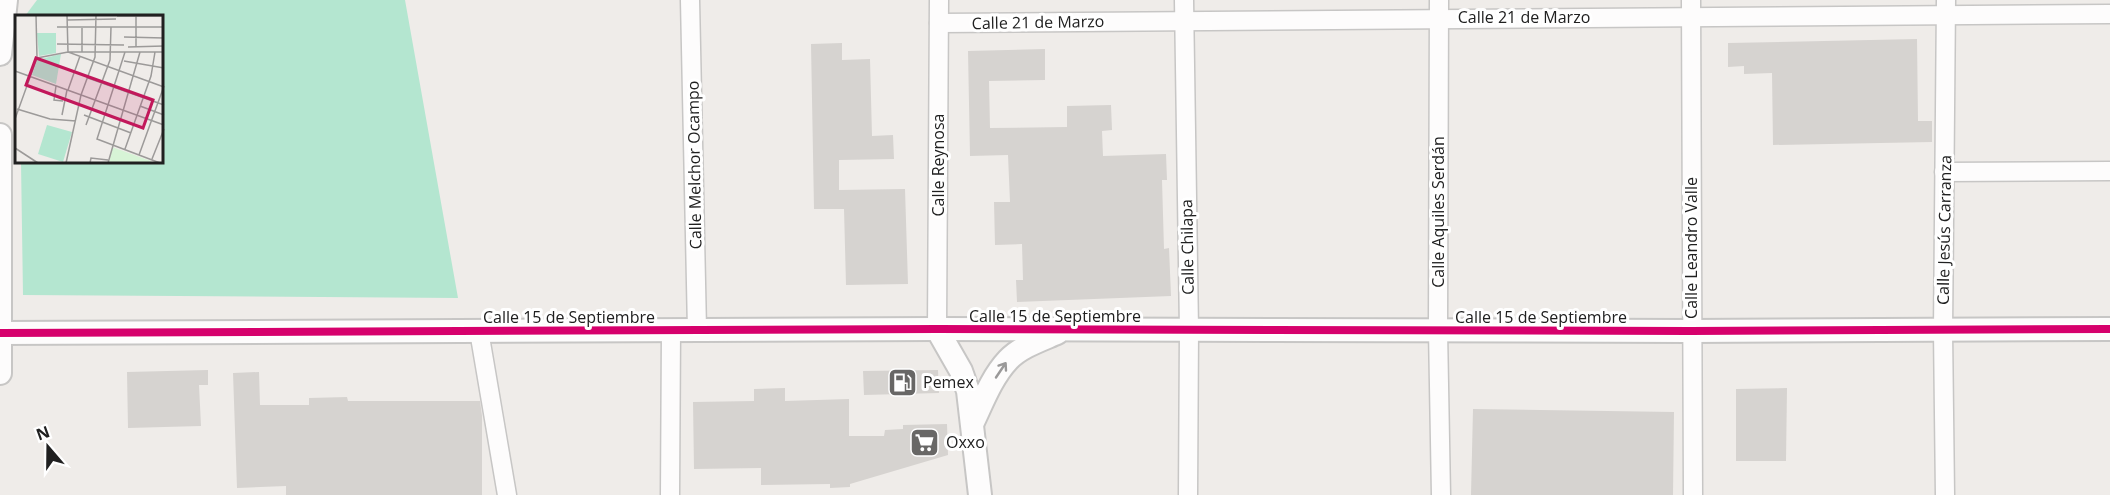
<svg xmlns="http://www.w3.org/2000/svg" width="2110" height="495" font-family="'Open Sans',sans-serif">
<style>
.pitch{fill:#b4e6d0}
.building{fill:#d6d3d0}
.lines{fill:none;stroke-linecap:round;stroke-linejoin:round}
.minor-casing{stroke:#c7c6c5;stroke-width:21}
.tertiary-casing{stroke:#c7c6c5;stroke-width:26}
.minor{stroke:#fdfcfc;stroke-width:18}
.tertiary{stroke:#fdfcfc;stroke-width:22}
.cycleway-casing{stroke:#fff;stroke-width:11}
.cycleway{stroke:#d6006c;stroke-width:8}
.oneway{stroke:#9a9999}
.labels{text-anchor:middle;dominant-baseline:central;stroke-width:6;stroke-linejoin:round;paint-order:stroke}
.street-label{font-size:16px;fill:#202020;stroke:#fff}
.poi-label{font-size:16px;fill:#202020;stroke:#fff;text-anchor:start}
.inset-road{fill:none;stroke:#9c9a99;stroke-width:1.5}
.view{fill:#c2185b;fill-opacity:0.15;stroke:#c2185b;stroke-width:3}
.inset-edge{fill:none;stroke:#202020;stroke-width:3}
</style>
<rect width="100%" height="100%" fill="#efece9"/>
<path class="pitch" d="M37,0H405L458,298L23,295L21,162H162V16H25Z"/>
<g class="building">
<path d="M1917,39L1918,121H1932V142L1773,145L1772,73L1744,74V66L1728,67V43Z"/>
<path d="M842,43V60L870,59L872,136L893,135L894,159L839,160V190L905,189L908,284L846,285L844,209H814L811,44Z"/>
<path d="M1045,49V80L989,81L990,128L1067,127V106L1111,105L1112,130L1102,131L1103,156L1166,154L1167,180H1162L1164,249L1169,248L1171,296L1017,302L1016,280H1023L1022,244L995,245L994,202H1010L1008,155L970,156L968,51Z"/>
<path d="M208,370V385H199L201,426L128,428L127,372Z"/>
<path d="M938,370L939,393L864,395L863,371Z"/>
<path d="M259,372L260,405H309V398L347,397L348,401H480L482,416V495H286V486L237,488L233,373Z"/>
<path d="M785,388V401L849,399V436H884L885,430L903,429V425L947,424L948,455L850,484V487L830,488V484L761,485V468L694,469L693,402L754,401V389Z"/>
<path d="M1787,388L1786,461H1736V389Z"/>
<path d="M1473,409L1674,412L1673,495H1471Z"/>
</g>
<g class="lines">
<defs>
<g id="minor">
<path d="M690,0L697,330"/>
<path d="M1184,0L1189,330L1188,495"/>
<path d="M1439,0L1438,330L1441,495"/>
<path d="M1691,0L1693,495"/>
<path d="M939,23L2110,14"/>
<path d="M1944,172L2110,171"/>
<path d="M937,329L939,0"/>
<path d="M479,331L507,495"/>
<path d="M670,495L671,330"/>
<path d="M1945,495L1943,331L1946,0"/>
</g>
<g id="tertiary">
<path d="M0,54L6,0"/>
<path d="M0,135V373"/>
<path d="M937,329L961,371L968,391L980,495"/>
<path d="M0,333L937,329L1691,331L2110,329"/>
<path d="M973,422C983,401 992,377 1008,360C1020,347 1041,340 1057,333"/>
</g>
</defs>
<use href="#minor" class="minor-casing"/>
<use href="#tertiary" class="tertiary-casing"/>
<use href="#minor" class="minor"/>
<use href="#tertiary" class="tertiary"/>
<defs>
<path id="cycleway" d="M0,333L937,329L1691,331L2110,329"/>
</defs>
<use href="#cycleway" class="cycleway-casing"/>
<use href="#cycleway" class="cycleway"/>
</g>
<defs><path id="oneway-shaft" d="M-6 0H5M1.5-3L5.5 0L1.5 3" fill="none" stroke-width="1.6" stroke-linecap="round" stroke-linejoin="round" transform="scale(1.5)"/></defs>
<use class="oneway" href="#oneway-shaft" transform="translate(1001 370) rotate(-56)"/>
<defs>
<symbol id="fuel-square" viewBox="-11 -11 22 22"><rect x="-9" y="-9" width="18" height="18" rx="4" fill="#686766" stroke="#fff"/><path d="M-5.5-6h7V0h2V4h1.3V-2.5L3-4.5l.8-.8L6-3V5H2.5V1h-1V6h-7ZM-4.2-4.7v3.2H.2V-4.7Z" fill="#fff"/></symbol>
<symbol id="supermarket-square" viewBox="-11 -11 22 22"><rect x="-9" y="-9" width="18" height="18" rx="4" fill="#686766" stroke="#fff"/><path d="M-6-5.5h2.5l.6 2H6L4.5 2H-2.5L-4.4-4H-6ZM-1.5 3.2a1.3 1.3 0 1 0 .1 0ZM3 3.2a1.3 1.3 0 1 0 .1 0Z" fill="#fff"/></symbol>
</defs>
<g fill-rule="evenodd">
<use href="#fuel-square" x="886" y="366" width="33" height="33"/>
<use href="#supermarket-square" x="908" y="426" width="33" height="33"/>
</g>
<g class="labels">
<g class="street-label">
<text x="1524" y="17">Calle 21 de Marzo</text>
<text transform="translate(1038 22) rotate(-1)">Calle 21 de Marzo</text>
<text transform="translate(694 165) rotate(-91)">Calle Melchor Ocampo</text>
<text transform="translate(938 165) rotate(-90)">Calle Reynosa</text>
<text transform="translate(1438 212) rotate(-90)">Calle Aquiles Serdán</text>
<text transform="translate(1944 230) rotate(-89)">Calle Jesús Carranza</text>
<text transform="translate(1187 247) rotate(-91)">Calle Chilapa</text>
<text transform="translate(1691 248) rotate(-90)">Calle Leandro Valle</text>
<text x="1055" y="316">Calle 15 de Septiembre</text>
<text x="569" y="317">Calle 15 de Septiembre</text>
<text x="1541" y="317">Calle 15 de Septiembre</text>
</g>
<g class="poi-label">
<text x="923" y="382">Pemex</text>
<text x="946" y="442">Oxxo</text>
</g>
</g>
<g transform="translate(15 15)">
<rect width="148" height="148" fill="#efece9"/>
<path d="M97,132L136,146L135,148H94Z" fill="#d7f4d6"/>
<path d="M22,18H41V38L24,41ZM46,39L41,69L17,60L22,45ZM32,110L57,117L48,147L23,139Z" fill="#b4e6d0"/>
<path class="inset-road" d="M52,0L53,37L149,72M102,1H149M52,5L101,4M42,12H149M109,22L149,23M42,29L109,30M113,32L149,31M121,32V0M67,37V13M110,37L82,124L145,148M22,43L53,37H149M109,46L149,53M0,56L149,110M73,63L149,90M41,71L39,85L48,86M53,75L65,41M125,91L149,100M2,94L35,104L61,106M47,100L52,75M69,100L116,118M0,104L22,43L21,0M71,110L95,45L96,12M0,133L23,148M110,134L136,61L140,37M124,140L149,71M137,144L149,114M51,148L66,80L80,42L81,0M75,148L76,143L93,145M93,148L125,37"/>
<path class="view" d="M21,43L138,85L128,113L11,70Z"/>
<rect width="148" height="148" class="inset-edge"/>
</g>
<g transform="translate(48 447) rotate(340)" stroke="#ffffff" stroke-width="4.5" paint-order="stroke">
<path d="M0-4.5L10 22L0 15L-10 22Z" fill="#202020"/>
<text y="-9" font-size="16" font-weight="bold" text-anchor="middle" fill="#202020">N</text>
</g>
</svg>
